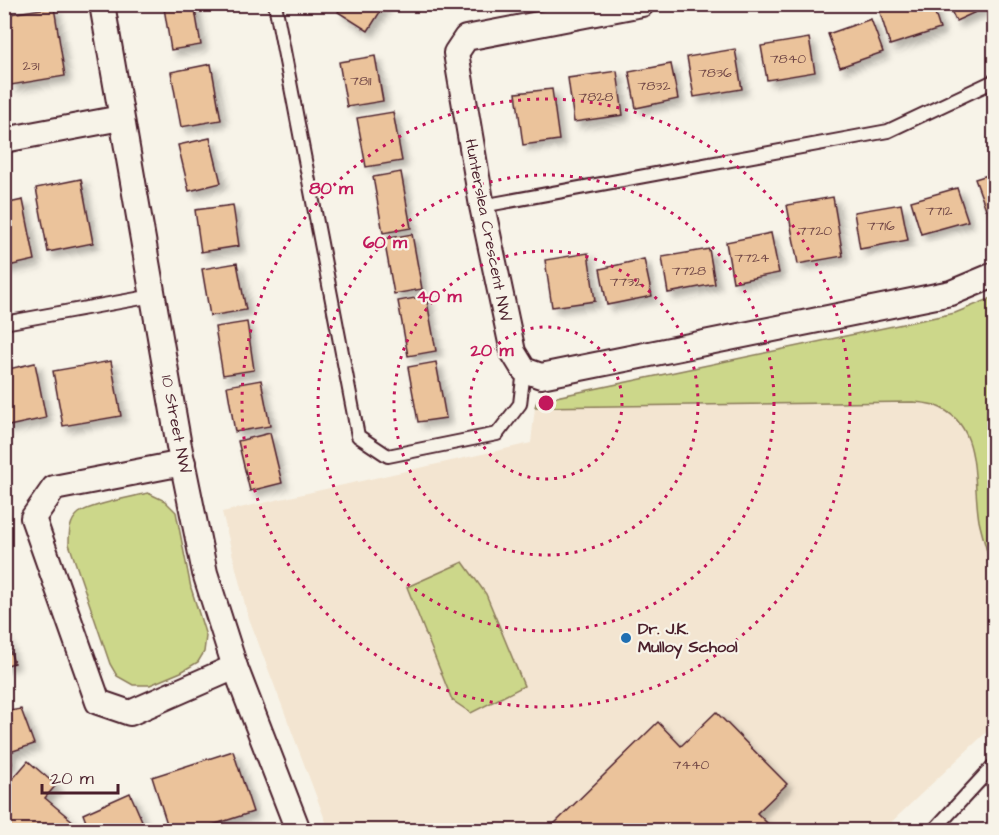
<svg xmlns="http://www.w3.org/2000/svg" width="999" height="835" font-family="'Architects Daughter',sans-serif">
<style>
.built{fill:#f3e5d1}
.green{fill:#ccd78a;stroke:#8b7b5a;stroke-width:1.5}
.building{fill:#ebc39b;stroke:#4a1f2b;stroke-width:1.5;filter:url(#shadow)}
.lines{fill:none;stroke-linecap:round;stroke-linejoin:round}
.lane-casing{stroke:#4a1f2b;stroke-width:16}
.street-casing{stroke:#4a1f2b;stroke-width:28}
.lane{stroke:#f7f3e8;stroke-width:12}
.street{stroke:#f7f3e8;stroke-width:24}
.ring{fill:none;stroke:#c2185b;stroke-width:3;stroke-dasharray:3 6}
.poi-dot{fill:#1f6fb2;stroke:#f7f3e8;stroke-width:2}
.labels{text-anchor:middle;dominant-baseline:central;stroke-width:4.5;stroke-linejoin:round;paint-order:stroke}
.number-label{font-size:14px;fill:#724847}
.street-label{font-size:16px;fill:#4a1f2b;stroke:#f7f3e8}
.poi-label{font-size:16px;font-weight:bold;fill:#4a1f2b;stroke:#f7f3e8;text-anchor:start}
.centre{fill:#c2185b;stroke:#f7f3e8;stroke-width:3}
.ring-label{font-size:18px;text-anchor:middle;font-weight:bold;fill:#c2185b;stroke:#f7f3e8;stroke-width:4.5;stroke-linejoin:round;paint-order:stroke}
</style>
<defs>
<filter id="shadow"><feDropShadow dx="5.5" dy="5.5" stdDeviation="3" flood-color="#0004"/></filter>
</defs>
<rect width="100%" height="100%" fill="#f7f3e8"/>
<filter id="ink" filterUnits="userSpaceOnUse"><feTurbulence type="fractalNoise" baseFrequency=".0167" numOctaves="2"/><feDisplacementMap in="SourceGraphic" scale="12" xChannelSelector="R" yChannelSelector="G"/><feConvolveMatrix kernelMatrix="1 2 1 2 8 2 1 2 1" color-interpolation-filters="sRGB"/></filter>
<g filter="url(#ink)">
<path class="built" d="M913,402L935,405L949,413L960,423L971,443L979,521L994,575V725L883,830H329L247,613L222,512L531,443L535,407Z"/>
<g class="green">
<path d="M994,297V575C989,558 983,539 979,521C972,481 983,424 936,406C929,403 921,403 913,402L535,407L537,401L955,313Z"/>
<path d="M148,493L165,501L176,512L191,588L206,636L204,652L198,662L181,672L150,685H133L117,676L110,664L69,544C69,533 69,521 79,513C91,504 132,497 148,493Z"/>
<path d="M463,562L486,594L524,686L471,713L452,700L407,587Z"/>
</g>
<g class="building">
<path d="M187,4H194L201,45L171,50L164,8Z"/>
<path d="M343,4H385L368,31L338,12Z"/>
<path d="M893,4H932L940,29L890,45L879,9Z"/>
<path d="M948,4H993L956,21Z"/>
<path d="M54,7L65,76L11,85L4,44V15Z"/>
<path d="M871,19L883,52L840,67L828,34Z"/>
<path d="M809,38L815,72L767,80L761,46Z"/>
<path d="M735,49L742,89L694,97L687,57Z"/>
<path d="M375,56L383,101L347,107L339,62Z"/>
<path d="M211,64L221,120L181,127L171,72Z"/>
<path d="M671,64L678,99L636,108L629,72Z"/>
<path d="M617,71L623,115L574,122L568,78Z"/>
<path d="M552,89L559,140L523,145L516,93Z"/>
<path d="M393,112L402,161L366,167L357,118Z"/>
<path d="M210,138L221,183L189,191L178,145Z"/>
<path d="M401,172L411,228L383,233L373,177Z"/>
<path d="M994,173V206L986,209L975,179Z"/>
<path d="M81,179L93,243L48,252L36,188Z"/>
<path d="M957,188L968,221L921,234L911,201Z"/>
<path d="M833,197L843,256L798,264L787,205Z"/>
<path d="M23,200L35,260L4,267V204Z"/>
<path d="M901,204L908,240L860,249L854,212Z"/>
<path d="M233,205L239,246L201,252L195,210Z"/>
<path d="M771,233L779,273L733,282L726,242Z"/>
<path d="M412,234L422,289L394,294L384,239Z"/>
<path d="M709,249L715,284L668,293L662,257Z"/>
<path d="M588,253L595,301L552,307L545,260Z"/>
<path d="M644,259L652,296L607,305L600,269Z"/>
<path d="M237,263L246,310L210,316L202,269Z"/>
<path d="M426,296L436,351L408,356L398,301Z"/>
<path d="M247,322L254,370L223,375L215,327Z"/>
<path d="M111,361L121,416L63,426L53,371Z"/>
<path d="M436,362L446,418L418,422L408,367Z"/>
<path d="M35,363L46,418L4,427V370Z"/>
<path d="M261,380L270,426L235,432L227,386Z"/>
<path d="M270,433L282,483L250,491L238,441Z"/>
<path d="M4,633L14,663L4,666Z"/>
<path d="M21,709L34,744L10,752L12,764L4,767V712Z"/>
<path d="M716,712L787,784L757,813L774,830H556L552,826L658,722L681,746Z"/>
<path d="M233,751L253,812L197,830H169L152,777Z"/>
<path d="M28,761L56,785L45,798L81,828L79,830H4V789Z"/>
<path d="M130,793L146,830H89L83,814Z"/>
</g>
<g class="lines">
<defs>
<g id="lane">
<path d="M275,4L358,436L388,456L497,434L520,404L524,370"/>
<path d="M482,206L888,131L994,81"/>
<path d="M4,323L153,296"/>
<path d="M934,830L994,765"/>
</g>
<g id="street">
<path d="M102,4L179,446L205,573L235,667L298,830"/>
<path d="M642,4L466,38L456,53L482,206L513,352L524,370L541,376L951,293L994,275"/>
<path d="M4,140L121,118"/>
<path d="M183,463L54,488L33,518L98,702L130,713L235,667"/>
</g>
</defs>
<use href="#lane" class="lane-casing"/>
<use href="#street" class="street-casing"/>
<use href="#lane" class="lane"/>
<use href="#street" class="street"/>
</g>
</g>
<g class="ring">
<circle cx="546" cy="403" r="76"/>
<circle cx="546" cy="403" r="152"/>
<circle cx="546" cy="403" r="228"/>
<circle cx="546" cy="403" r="304"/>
</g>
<circle class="poi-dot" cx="626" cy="638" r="6"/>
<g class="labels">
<g class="number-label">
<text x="788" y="59">7840</text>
<text x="31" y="66">231</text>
<text x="715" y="73">7836</text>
<text x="361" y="81">7811</text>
<text x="654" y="86">7832</text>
<text x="596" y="97">7828</text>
<text x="939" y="211">7712</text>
<text x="881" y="226">7716</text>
<text x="815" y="231">7720</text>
<text x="752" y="258">7724</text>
<text x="689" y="271">7728</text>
<text x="626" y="282">7732</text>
<text x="691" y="765">7440</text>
</g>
<g class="street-label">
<text transform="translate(488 230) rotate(79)">Hunterslea Crescent NW</text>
<text transform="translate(176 424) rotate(79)">10 Street NW</text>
</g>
<g class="poi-label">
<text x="638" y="629">Dr. J.K.<tspan x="638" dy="18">Mulloy School</tspan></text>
</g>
</g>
<circle cx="546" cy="403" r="9" class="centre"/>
<g class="ring-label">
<text x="331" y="194">80 m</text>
<text x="385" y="248">60 m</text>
<text x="439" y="302">40 m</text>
<text x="492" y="356">20 m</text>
</g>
<rect width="999" height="835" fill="none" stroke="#f7f3e8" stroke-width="24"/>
<rect x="12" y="12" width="975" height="811" fill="none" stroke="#4a1f2b" stroke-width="2" filter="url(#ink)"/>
<path d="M42 784v9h76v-9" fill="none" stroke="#4a1f2b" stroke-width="3"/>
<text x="51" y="784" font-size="18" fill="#4a1f2b" stroke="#f7f3e8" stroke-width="4.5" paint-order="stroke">20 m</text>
</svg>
